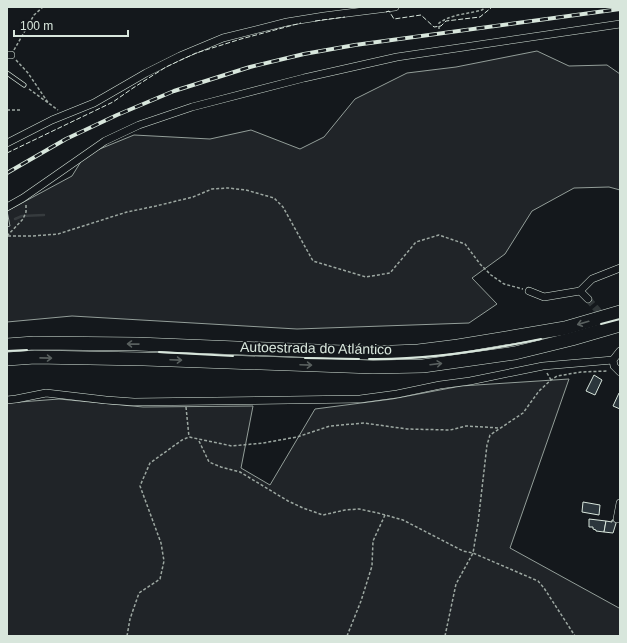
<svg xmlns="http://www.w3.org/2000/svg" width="627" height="643" font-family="Arial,sans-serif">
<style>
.green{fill:#202428;stroke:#939e99}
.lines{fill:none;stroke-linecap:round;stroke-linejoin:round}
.stream{stroke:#363b3e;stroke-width:2.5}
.building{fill:#2c363c;stroke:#d8e6dc}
.minor-tunnel{stroke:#313739;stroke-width:7;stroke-dasharray:7 3.5;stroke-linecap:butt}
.service-casing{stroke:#d8e6dc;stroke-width:5}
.minor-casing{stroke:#d8e6dc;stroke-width:8}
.motorway-casing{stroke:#d8e6dc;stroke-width:14}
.path{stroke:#9da8a2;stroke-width:1.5;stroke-dasharray:3 2;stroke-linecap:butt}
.service{stroke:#14181c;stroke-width:3.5}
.minor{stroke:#14181c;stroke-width:7}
.motorway{stroke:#14181c;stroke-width:13}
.rail-casing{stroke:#d8e6dc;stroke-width:4}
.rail{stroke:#14181c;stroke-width:2.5;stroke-dasharray:8;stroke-linecap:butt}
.fence{stroke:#d8e6dc;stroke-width:1;stroke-dasharray:5 2;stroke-linecap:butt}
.wall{stroke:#d8e6dc;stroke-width:2}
.oneway{stroke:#59605f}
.labels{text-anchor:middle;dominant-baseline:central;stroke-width:3;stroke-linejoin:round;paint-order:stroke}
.street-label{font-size:14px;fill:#d8e6dc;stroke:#14181c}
</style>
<rect width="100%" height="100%" fill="#14181c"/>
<g class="green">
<path d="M537,51L569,66L607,65L620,74V190L609,187L574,188L532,211L505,254L472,278L497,304L469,323L297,329L72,316L7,322V227L10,226L7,211L72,176L85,155L134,135L210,139L251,130L300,149L324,137L355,99L407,73L456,67Z"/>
<path d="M569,379L510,548L619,608L620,607V636H7V403L59,399L143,407L253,406L241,468L270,485L315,409L392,399L461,386Z"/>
</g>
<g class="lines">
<path class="stream" d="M15,219L22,216L44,215"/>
</g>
<g class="building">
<path d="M594,375L602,380L595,395L586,391Z"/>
<path d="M619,393L620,394V409L613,406Z"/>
<path d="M583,502L600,505L599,515L582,512Z"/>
<path d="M589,519L606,521L604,532L596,531V530L593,529V527H589Z"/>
<path d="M612,520H617L613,533L604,532L606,521L612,522Z"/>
</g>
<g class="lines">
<path class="minor-tunnel" d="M588,299L605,319"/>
<defs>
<path id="service" d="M7,73L24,85"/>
<g id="minor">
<path d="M7,55H11"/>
<path d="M7,143L52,120L94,103L146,73L180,56L223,38L287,22L324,16L395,7"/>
<path d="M7,207L23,198L105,141L139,125L192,107L304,78L397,57L620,24"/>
<path d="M529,291L544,297L580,291L592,279L620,268"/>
<path d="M580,291L588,299"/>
<path d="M620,351L613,360L614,366L620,372"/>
<path d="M7,400L16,399L46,393L106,400L134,402L360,399L397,394L440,385L470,381L543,366L613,360"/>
<path d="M617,519L620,503"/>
</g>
<g id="motorway">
<path d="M7,345L34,343L137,344L368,353L418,351L458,346L565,328L620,312"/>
<path d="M7,359L35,357L144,359L373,367L423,366L515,353L572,339L620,325"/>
</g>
</defs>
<use href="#service" class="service-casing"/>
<use href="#minor" class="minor-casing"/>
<use href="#motorway" class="motorway-casing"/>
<g class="path">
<path d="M439,29V23C452,14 468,14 482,10L486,7"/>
<path d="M14,50L34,15L43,7"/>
<path d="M16,60L28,73L49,104"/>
<path d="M29,89L58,110"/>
<path d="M7,110H21"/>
<path d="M7,236L23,219L26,212V205"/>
<path d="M8,236H33L58,234L127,212L156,206L193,197L212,189L228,188L246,190L274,198L283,207L313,261L366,277L390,273L416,242L439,235L465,244L480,264L491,275L504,284L523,289"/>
<path d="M547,373L551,380"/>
<path d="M186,407L189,437"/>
<path d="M199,441L209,462L221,467L240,472L288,501L303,508L323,515L345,510L359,509L378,513L403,520L463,551L473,553L538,581L544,588L575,636"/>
<path d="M127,636L130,619L139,593L160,579L164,561L161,543L140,486L150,463L182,440L189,437L232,446L263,443L297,437L330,426L364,423L407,429L450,430L466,426L500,428"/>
<path d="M347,636L361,601L372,566L373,541L385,515"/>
<path d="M445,636L456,584L473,553L478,523L487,445L490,435L523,413L539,391L551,380L557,376L581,372L608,371"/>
</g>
<use href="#service" class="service"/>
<use href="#minor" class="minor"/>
<use href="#motorway" class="motorway"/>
<defs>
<path id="rail" d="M7,173L66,139L117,115L174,91L250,67L304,54L355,45L620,9"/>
</defs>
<use href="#rail" class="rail-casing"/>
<use href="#rail" class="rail"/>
<g class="fence">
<path d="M386,12L389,11L394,19L421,15L434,27L441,26L446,21L480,17L492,7"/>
<path d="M315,21L345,17"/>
<path d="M7,153L113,102L133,88L166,67L196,53L241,39L301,23"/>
</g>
<g class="wall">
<path d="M601,324L620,319"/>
<path d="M7,351L27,350"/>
<path d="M159,352L233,356"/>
<path d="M305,358L359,359"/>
<path d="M369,359C427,360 484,351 541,339"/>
</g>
</g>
<defs><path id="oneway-shaft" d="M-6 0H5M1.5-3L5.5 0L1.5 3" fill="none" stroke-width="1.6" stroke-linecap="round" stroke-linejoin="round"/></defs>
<g class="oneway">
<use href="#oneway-shaft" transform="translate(583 323) rotate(164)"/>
<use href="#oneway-shaft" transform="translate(133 344) rotate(-179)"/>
<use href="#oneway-shaft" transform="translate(46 358) rotate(1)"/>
<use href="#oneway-shaft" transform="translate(176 360) rotate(2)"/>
<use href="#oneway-shaft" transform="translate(436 364) rotate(-7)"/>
<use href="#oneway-shaft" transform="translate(306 365) rotate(2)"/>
</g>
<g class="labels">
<g class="street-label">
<text transform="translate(316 348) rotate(1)">Autoestrada do Atlántico</text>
</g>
</g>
<rect width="627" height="643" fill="none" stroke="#d8e6dc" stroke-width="16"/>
<path d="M14 30v6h114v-6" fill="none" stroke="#d8e6dc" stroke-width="2"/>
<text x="20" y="30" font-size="12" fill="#d8e6dc" stroke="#14181c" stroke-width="3" paint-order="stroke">100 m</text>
</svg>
